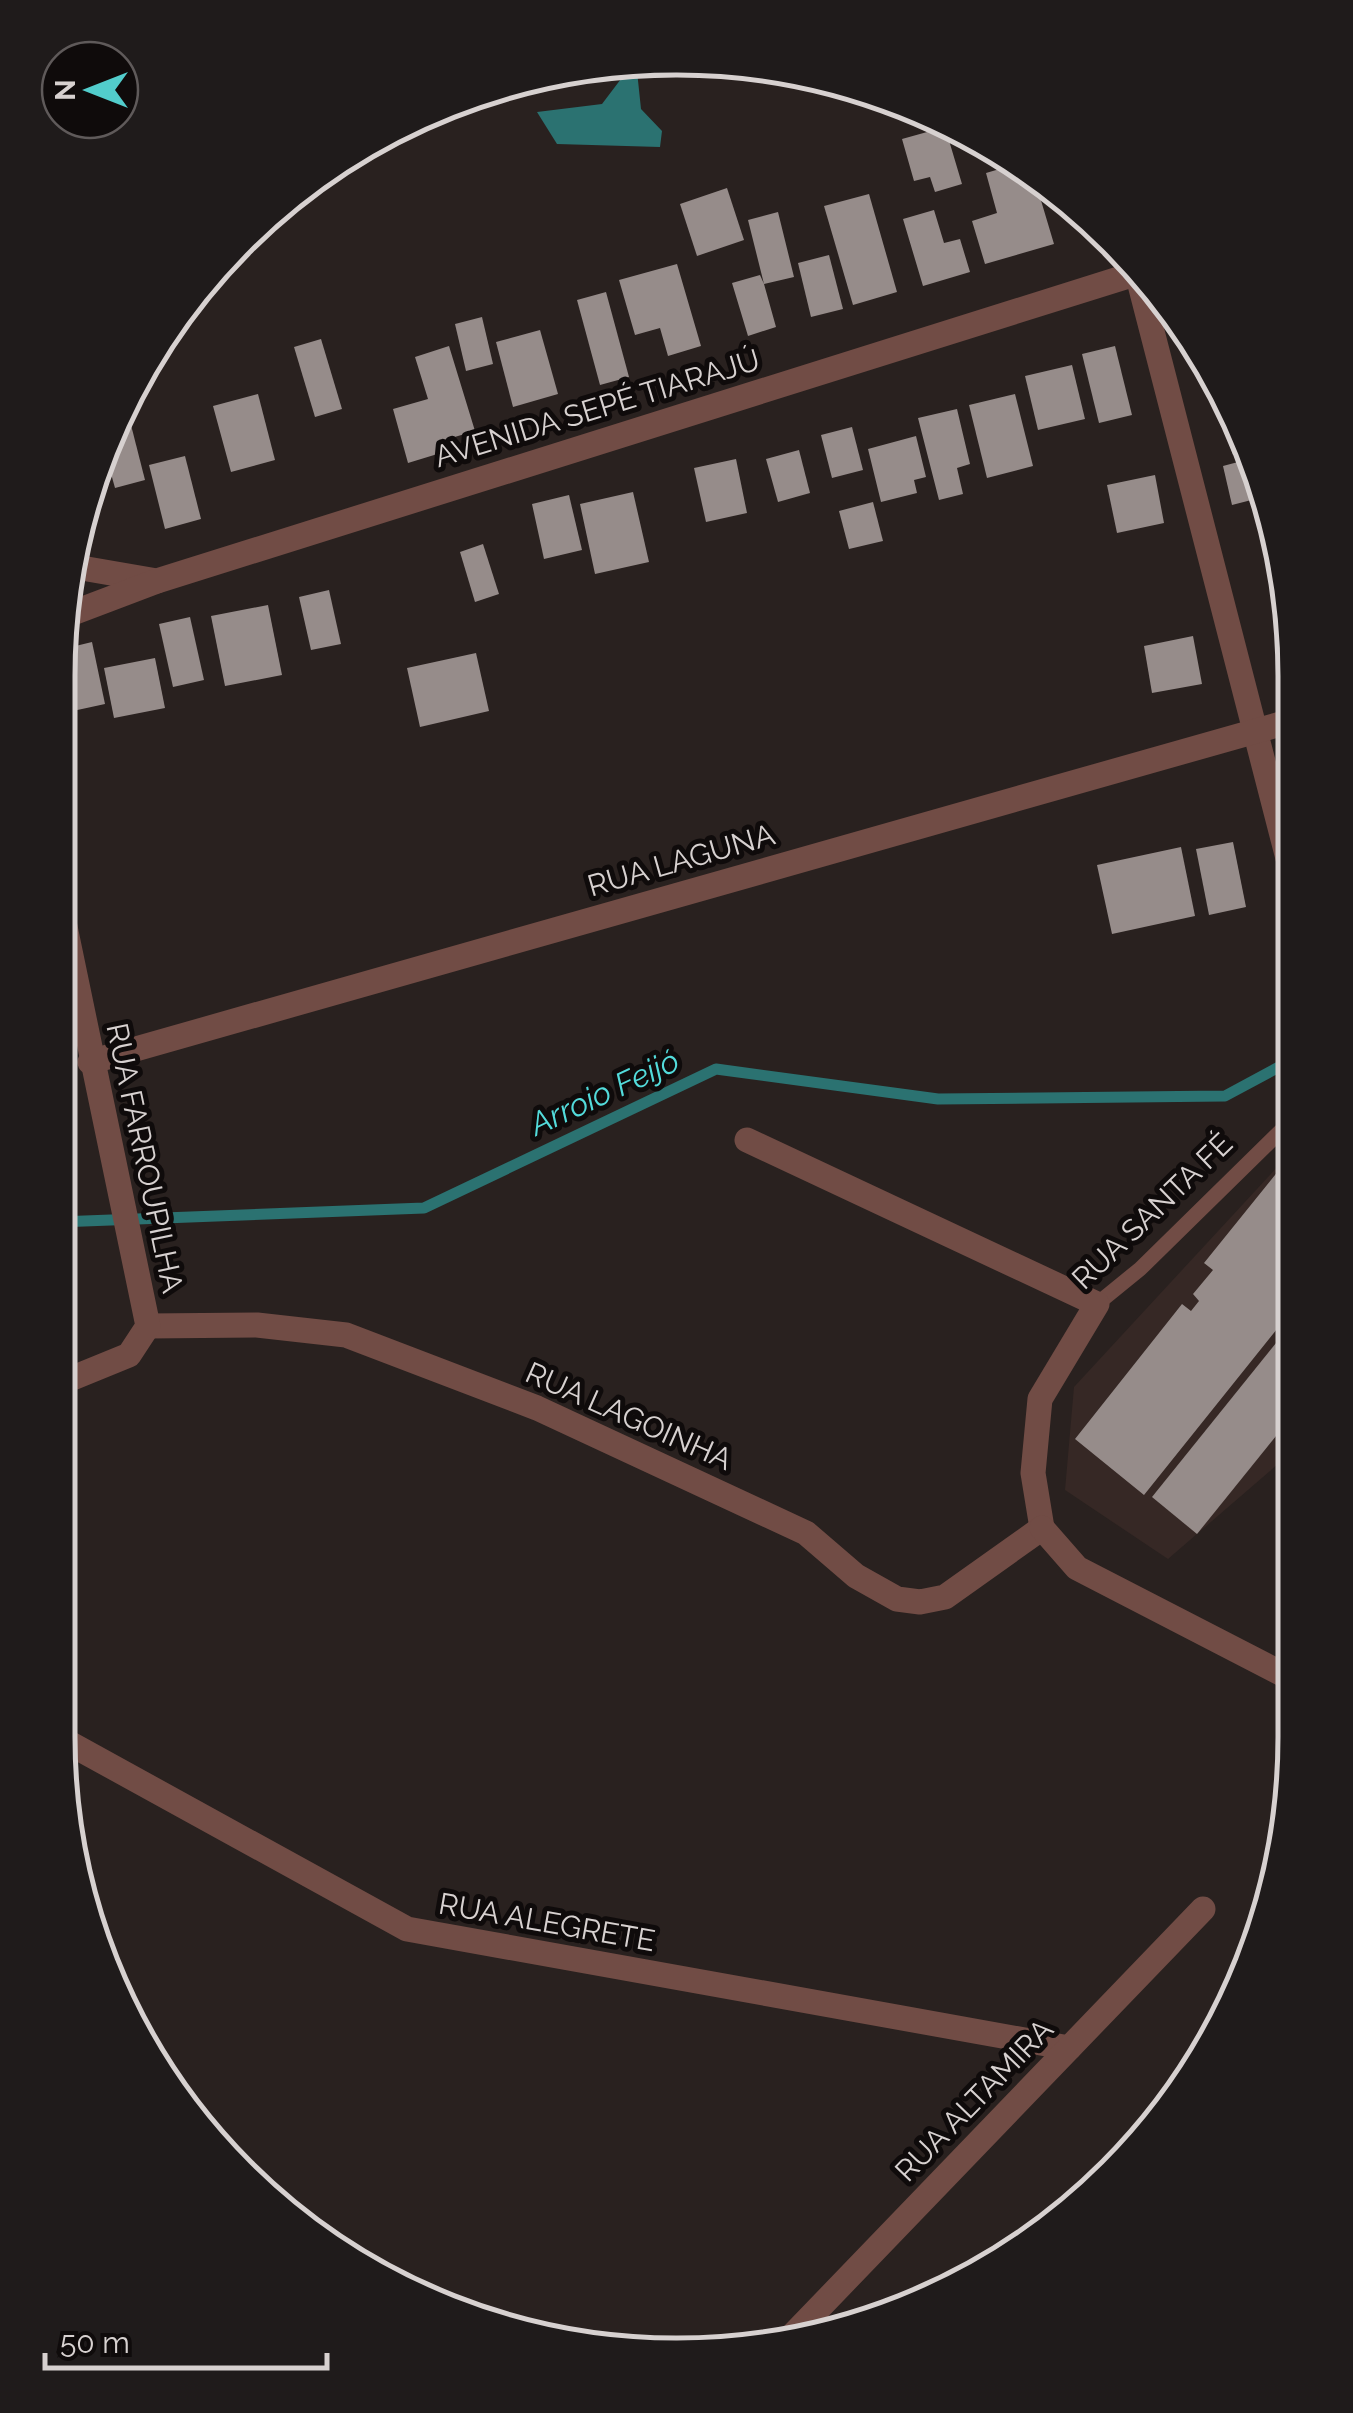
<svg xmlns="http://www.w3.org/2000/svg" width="1353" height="2413" font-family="Raleway,sans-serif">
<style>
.built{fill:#362825}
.water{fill:#2b7271}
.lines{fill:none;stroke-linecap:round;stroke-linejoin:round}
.stream{stroke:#2b7271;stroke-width:11}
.building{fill:#968c8a}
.service{stroke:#714c45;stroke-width:15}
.minor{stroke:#714c45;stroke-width:25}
.tertiary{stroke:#714c45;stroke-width:25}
.labels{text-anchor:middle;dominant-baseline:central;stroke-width:10;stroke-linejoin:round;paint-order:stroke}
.street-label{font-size:30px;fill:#d7d1d0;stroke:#0f0b0b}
.water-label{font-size:32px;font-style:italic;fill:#53dbdb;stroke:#0f0b0b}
.rim{fill:none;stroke:#d7d1d0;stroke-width:5}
</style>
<rect width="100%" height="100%" fill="#29211f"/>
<path class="built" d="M1292,1151L1293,1451L1168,1559L1065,1490L1074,1387Z"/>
<path class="water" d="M627,71H637L641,109L662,131L660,147L557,144L537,112L602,104Z"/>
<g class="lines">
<path class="stream" d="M58,1222L424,1208L716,1069L938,1099L1225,1096L1292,1060"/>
</g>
<g class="building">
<path d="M945,127L962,184L935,192L930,177L914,181L902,139Z"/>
<path d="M997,149L1034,177L1054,244L985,264L972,221L997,213L986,173L1003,168Z"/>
<path d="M727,188L744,240L697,256L680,204Z"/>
<path d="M869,194L897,292L853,305L824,206Z"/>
<path d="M934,210L944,243L960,239L970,272L923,286L903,219Z"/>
<path d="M778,212L794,277L764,284L776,327L748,336L732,283L760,275L764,284L748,220Z"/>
<path d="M829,255L843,309L811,317L798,263Z"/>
<path d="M677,264L701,346L668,356L660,328L635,335L619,280Z"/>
<path d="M606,292L629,377L600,385L577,300Z"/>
<path d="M482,317L493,364L466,371L455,324Z"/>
<path d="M540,330L558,394L513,407L496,342Z"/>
<path d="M321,339L342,409L315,417L294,347Z"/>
<path d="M449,346L475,431L441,441L444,452L408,463L393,409L428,399L415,357Z"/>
<path d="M1115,346L1132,415L1099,423L1082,354Z"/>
<path d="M1072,365L1085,419L1038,430L1025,376Z"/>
<path d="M258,394L275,460L231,472L213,406Z"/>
<path d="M1015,394L1033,466L987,478L969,405Z"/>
<path d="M957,409L970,464L957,468L963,494L939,500L918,418Z"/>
<path d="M1230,412L1249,450L1233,455L1220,415Z"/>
<path d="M131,425L145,480L115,488L105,452L115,429Z"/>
<path d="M852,427L863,470L832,478L821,435Z"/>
<path d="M916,436L926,477L914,480L917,493L881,502L868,449Z"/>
<path d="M799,450L810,493L778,502L766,459Z"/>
<path d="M185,456L201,519L165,529L149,465Z"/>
<path d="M1253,458L1267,496L1232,505L1223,466Z"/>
<path d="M736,459L747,513L706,522L694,468Z"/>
<path d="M1155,475L1164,523L1117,533L1107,485Z"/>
<path d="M633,492L649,562L595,574L580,504Z"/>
<path d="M569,495L582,550L544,559L532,504Z"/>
<path d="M873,502L883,541L849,549L839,511Z"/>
<path d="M483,544L499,594L475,602L460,552Z"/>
<path d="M329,590L341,644L311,650L299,597Z"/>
<path d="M268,605L282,675L225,686L211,616Z"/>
<path d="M190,617L204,680L173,687L159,624Z"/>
<path d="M1193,636L1202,684L1152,693L1144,646Z"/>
<path d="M92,642L105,704L59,714V650Z"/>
<path d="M476,653L489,711L420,727L407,668Z"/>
<path d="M155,658L165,708L114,718L104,668Z"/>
<path d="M1233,842L1246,907L1209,915L1196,849Z"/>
<path d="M1181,847L1195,916L1112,934L1097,865Z"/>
<path d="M1283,1165L1292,1173L1293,1309L1144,1495L1075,1439L1182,1304L1191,1311L1199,1301L1193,1294L1213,1270L1204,1263Z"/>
<path d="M1293,1322V1415L1197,1534L1152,1497Z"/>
</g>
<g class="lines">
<path class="service" d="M1097,1304L1140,1269L1292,1120"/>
<g class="minor">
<path d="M1137,273L1291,870"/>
<path d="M90,1062L1291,721"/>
<path d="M747,1140L1097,1304L1040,1399L1033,1473L1042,1528"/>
<path d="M148,1326L257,1325L346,1335L537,1408L806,1533L856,1576L897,1599L920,1602L945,1597L1042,1528"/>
<path d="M1042,1528L1077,1568L1294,1680"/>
<path d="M58,1737L407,1929L1069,2048"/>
<path d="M791,2337L1203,1909"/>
</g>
<g class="tertiary">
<path d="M70,566L157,581"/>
<path d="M62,617L157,581L1141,272"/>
<path d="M58,1384L129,1355L148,1326L58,893"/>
</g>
</g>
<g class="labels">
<g class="street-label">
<text transform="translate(597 408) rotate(-17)">AVENIDA SEPÉ TIARAJÚ</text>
<text transform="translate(681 860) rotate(-16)">RUA LAGUNA</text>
<text transform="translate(145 1158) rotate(78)">RUA FARROUPILHA</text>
<text transform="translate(1152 1211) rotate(-44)">RUA SANTA FÉ</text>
<text transform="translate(629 1416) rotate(24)">RUA LAGOINHA</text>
<text transform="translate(547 1922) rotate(10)">RUA ALEGRETE</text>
<text transform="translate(974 2100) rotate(-46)">RUA ALTAMIRA</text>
</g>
<g class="water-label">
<text transform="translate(604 1092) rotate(-25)">Arroio Feijó</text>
</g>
</g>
<path d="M0 0H1353V2413H0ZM676 75H677A601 601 0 0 1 1278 676V1737A601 601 0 0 1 677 2338H676A601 601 0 0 1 75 1737V676A601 601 0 0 1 676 75Z" fill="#1f1b1b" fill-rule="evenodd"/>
<path class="rim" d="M676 75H677A601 601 0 0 1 1278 676V1737A601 601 0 0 1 677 2338H676A601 601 0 0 1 75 1737V676A601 601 0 0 1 676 75Z"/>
<g transform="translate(90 90) rotate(270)"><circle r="48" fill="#0f0b0b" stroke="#5f5a5a" stroke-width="2.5"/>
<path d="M0-8L18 38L0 25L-18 38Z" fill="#52cdcc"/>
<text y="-15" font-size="28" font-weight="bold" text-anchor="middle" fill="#d7d1d0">N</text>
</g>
<path d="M45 2353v15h282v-15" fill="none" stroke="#d7d1d0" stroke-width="5"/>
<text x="60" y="2353" font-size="30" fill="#d7d1d0" stroke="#0f0b0b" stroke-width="8" paint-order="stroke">50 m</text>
</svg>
